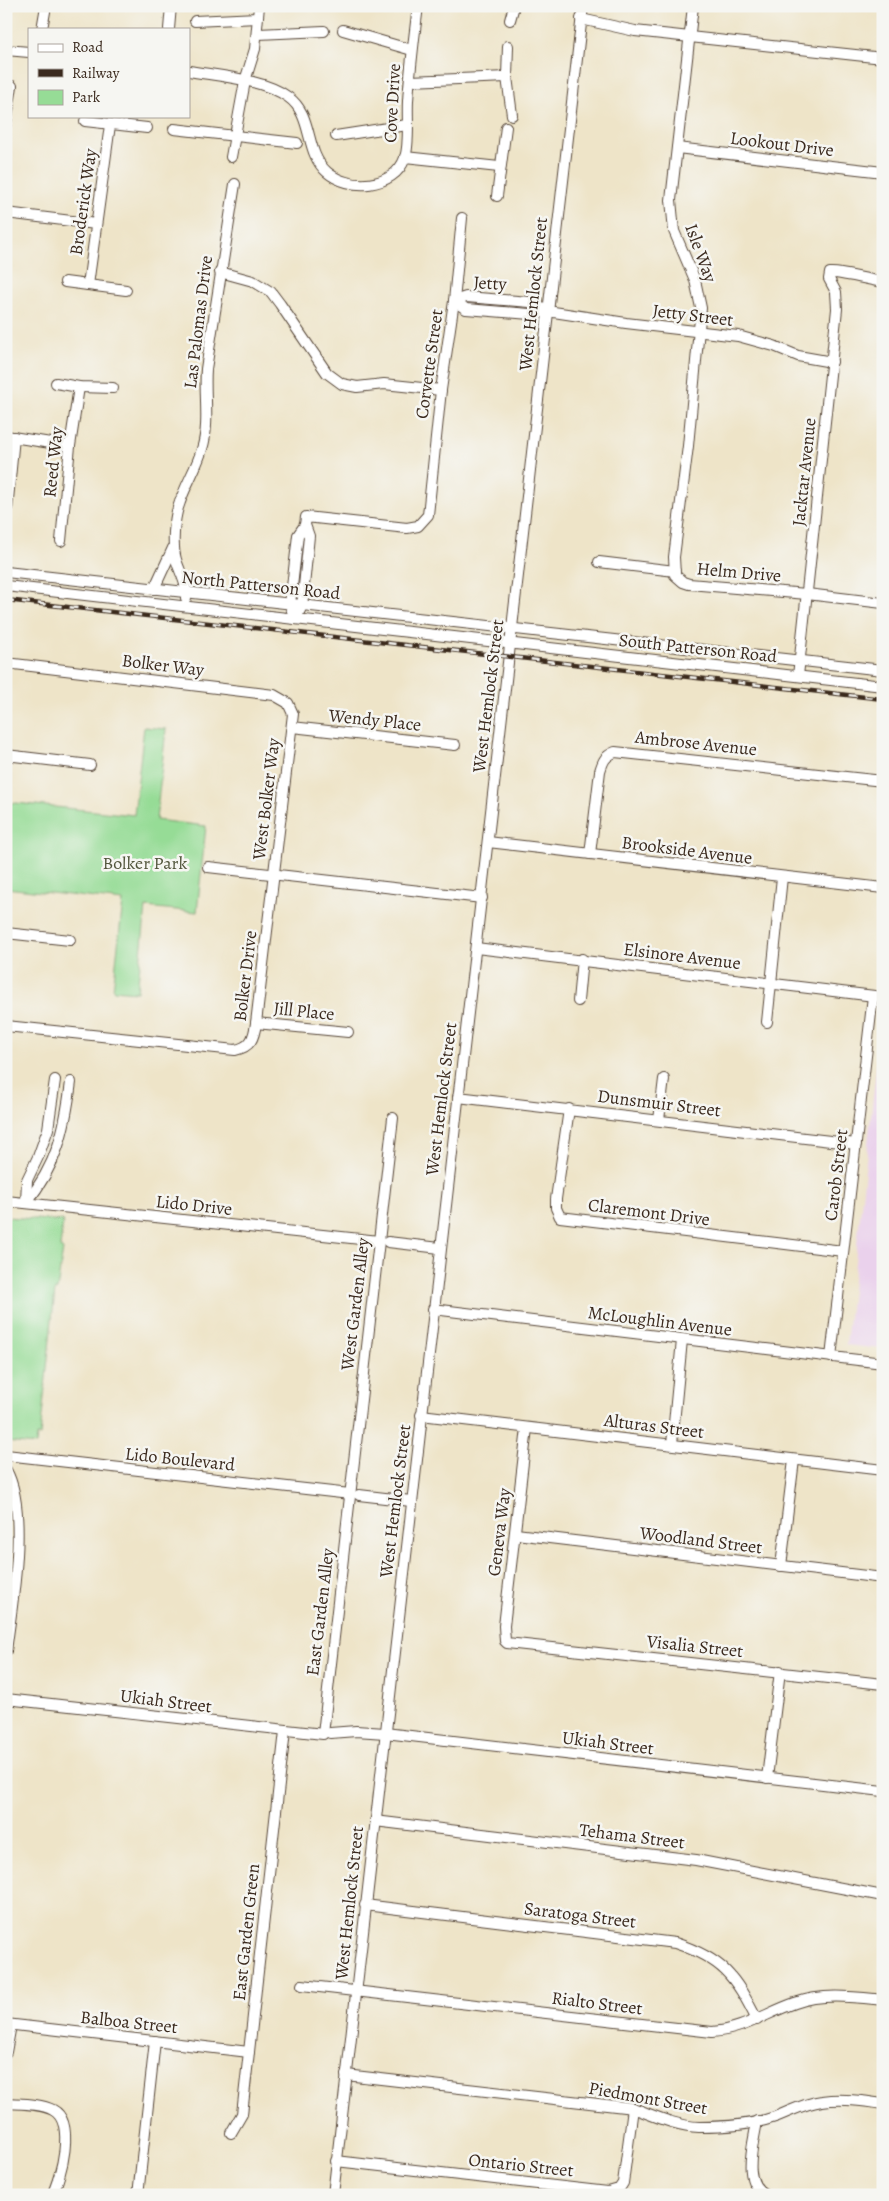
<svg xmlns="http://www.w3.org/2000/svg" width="889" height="2201" font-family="Alegreya,serif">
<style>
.built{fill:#ead1ec}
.green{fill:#96dc96;stroke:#68835a}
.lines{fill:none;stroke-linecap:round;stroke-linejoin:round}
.minor-casing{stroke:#564638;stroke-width:12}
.minor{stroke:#fff;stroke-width:10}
.rail-casing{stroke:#3b2a1e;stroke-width:4.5}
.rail{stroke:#f6f6f2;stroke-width:2.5;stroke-dasharray:8;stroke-linecap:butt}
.labels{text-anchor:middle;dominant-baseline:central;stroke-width:5;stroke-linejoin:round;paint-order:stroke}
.street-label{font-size:18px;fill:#3b2a1e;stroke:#f6f6f2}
.park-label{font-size:18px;fill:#52563c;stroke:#f6f6f2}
</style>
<rect width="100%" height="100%" fill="#f6f6f2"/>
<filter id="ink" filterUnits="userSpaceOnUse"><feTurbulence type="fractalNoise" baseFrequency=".02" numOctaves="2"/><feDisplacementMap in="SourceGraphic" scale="10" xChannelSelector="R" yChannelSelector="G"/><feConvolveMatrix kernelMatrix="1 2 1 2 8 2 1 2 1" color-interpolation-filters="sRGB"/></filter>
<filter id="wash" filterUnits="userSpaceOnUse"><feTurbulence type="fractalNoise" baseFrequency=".0096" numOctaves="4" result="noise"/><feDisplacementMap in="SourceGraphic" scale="20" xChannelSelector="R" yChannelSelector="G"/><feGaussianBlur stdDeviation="1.12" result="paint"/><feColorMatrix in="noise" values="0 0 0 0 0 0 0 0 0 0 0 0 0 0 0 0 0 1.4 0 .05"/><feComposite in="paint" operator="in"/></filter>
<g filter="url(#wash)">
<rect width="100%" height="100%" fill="#eee4c8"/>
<path class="built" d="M878,1052L883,1053V1349L846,1345Z"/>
<g class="green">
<path d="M144,727L166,729L156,820L206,826L197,912L146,907L137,992L113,990L123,901L6,888V802L134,815Z"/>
<path d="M6,1217L63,1221L60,1248L63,1249L57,1290H55L40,1436H37L36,1445L6,1442Z"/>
</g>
</g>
<g filter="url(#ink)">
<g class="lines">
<defs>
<g id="minor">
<path d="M693,6L671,200L674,231L695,280L701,308L688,446L674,557L675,575L683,582L689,584L807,594L883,603"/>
<path d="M581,19L635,31L883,58"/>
<path d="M510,20L514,6"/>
<path d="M195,21L257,18"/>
<path d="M42,29L46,6"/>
<path d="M169,29L171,6"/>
<path d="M343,30L412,50"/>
<path d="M258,34L324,31"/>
<path d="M508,46L507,77L512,115"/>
<path d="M6,50L29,52"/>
<path d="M189,71C218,76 263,79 288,97C314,115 304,152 327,172C349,191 394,189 405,158C410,143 407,117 408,101C410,69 414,38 418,6"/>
<path d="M410,81L507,77"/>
<path d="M85,121L147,128"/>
<path d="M6,123L12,86"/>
<path d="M174,129L297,143"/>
<path d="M336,136L407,125"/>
<path d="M677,148L883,172"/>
<path d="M231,157L245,81L255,49L259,6"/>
<path d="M405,157L499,167"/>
<path d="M497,196L506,127"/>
<path d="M6,213L96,224"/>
<path d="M220,272L253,281L271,292L280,304L327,373L342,384L357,387L384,384L441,390"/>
<path d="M65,282L126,290"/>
<path d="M88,285L110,125"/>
<path d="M454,301L466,309L530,314L547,311L626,323L738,336L774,346L798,356L832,362"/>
<path d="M454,301L466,297L530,302L547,311"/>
<path d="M56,383L79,387L113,388"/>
<path d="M6,436L70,446"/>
<path d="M6,521L14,437"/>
<path d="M61,541L70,446L79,387"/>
<path d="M599,562L675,571"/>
<path d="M6,572L883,670"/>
<path d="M6,586L883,686"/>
<path d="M154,589L173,548"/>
<path d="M186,598C188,578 174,567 174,547C173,534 175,514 180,502C186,484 197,467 202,449C210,424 204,396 206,369L235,184"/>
<path d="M292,611L290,604L298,535L305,525L306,517L407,528L418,526L428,515L441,390L454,301L462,218"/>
<path d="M299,612L302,606L309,536L305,525"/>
<path d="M6,663L274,695L288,703L293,714L256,1023C254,1038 251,1047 235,1050L6,1026"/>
<path d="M798,676L837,309L836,292L829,279L830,273C840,272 870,280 883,282"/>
<path d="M292,727L455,745"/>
<path d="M6,755L90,765"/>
<path d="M488,842L883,888"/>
<path d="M590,854L600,771C603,761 605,756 615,752L883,781"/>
<path d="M208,867L482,898"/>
<path d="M6,933L70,940"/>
<path d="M476,948L883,997"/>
<path d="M578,1001L582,959"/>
<path d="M767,1022L782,877"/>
<path d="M256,1023L348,1032"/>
<path d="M458,1097L856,1144"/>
<path d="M569,1109L556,1199V1208L560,1217L843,1251"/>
<path d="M659,1120L664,1079"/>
<path d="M6,1201L379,1241"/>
<path d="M26,1203C57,1165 65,1130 71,1082"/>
<path d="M26,1203L27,1180L38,1157L48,1129L55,1080"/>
<path d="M388,1242L440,1248"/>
<path d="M433,1309L883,1363"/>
<path d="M831,1357L873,996"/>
<path d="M421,1415L883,1470"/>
<path d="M527,1428L504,1626L505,1641L507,1643L883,1684"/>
<path d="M672,1444L682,1340"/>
<path d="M6,1455L350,1494"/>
<path d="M6,1470C29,1510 12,1605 6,1651"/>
<path d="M359,1495L411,1501"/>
<path d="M516,1534L883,1578"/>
<path d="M781,1566L794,1460"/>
<path d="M6,1699L323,1734L393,1118"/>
<path d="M330,1733L356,1731L385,1733L883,1791"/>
<path d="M767,1778L780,1671"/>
<path d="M375,1821L696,1860L883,1896"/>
<path d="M365,1905L675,1943C723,1959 735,1976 757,2020"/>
<path d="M302,1985L712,2032C743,2030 766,2013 795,2003C824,1993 853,1997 883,2000"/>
<path d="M6,2024L249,2052"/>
<path d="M6,2052L11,2025"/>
<path d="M346,2075L633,2108C655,2116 676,2126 699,2127C723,2127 752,2125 775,2117C791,2111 805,2103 822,2101C842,2098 863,2101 883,2104"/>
<path d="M6,2103C20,2104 40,2103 53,2110C76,2122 61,2177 52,2195"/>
<path d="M757,2121C754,2143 740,2183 766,2195"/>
<path d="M231,2133L242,2114L285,1731"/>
<path d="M336,2161L608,2192L619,2189L623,2183L633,2108"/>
<path d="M138,2195L155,2041"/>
<path d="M333,2195L583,6"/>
</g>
</defs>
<use href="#minor" class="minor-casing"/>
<use href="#minor" class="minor"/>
<defs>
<path id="rail" d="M6,600L883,699"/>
</defs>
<use href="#rail" class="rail-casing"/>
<use href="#rail" class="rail"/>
</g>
</g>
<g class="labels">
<g class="street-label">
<text transform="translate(392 103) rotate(-87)">Cove Drive</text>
<text transform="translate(782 144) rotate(7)">Lookout Drive</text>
<text transform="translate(83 202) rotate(-82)">Broderick Way</text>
<text transform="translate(701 253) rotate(70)">Isle Way</text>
<text transform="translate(490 283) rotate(3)">Jetty</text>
<text transform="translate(533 294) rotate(-84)">West Hemlock Street</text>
<text transform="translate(693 315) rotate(7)">Jetty Street</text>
<text transform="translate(198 322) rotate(-83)">Las Palomas Drive</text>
<text transform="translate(429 364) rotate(-82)">Corvette Street</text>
<text transform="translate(53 462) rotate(-84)">Reed Way</text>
<text transform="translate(804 472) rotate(-84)">Jacktar Avenue</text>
<text transform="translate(739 572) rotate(5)">Helm Drive</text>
<text transform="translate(261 585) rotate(6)">North Patterson Road</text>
<text transform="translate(698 648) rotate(6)">South Patterson Road</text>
<text transform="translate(163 665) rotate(7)">Bolker Way</text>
<text transform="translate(488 696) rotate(-83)">West Hemlock Street</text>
<text transform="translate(375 720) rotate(6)">Wendy Place</text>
<text transform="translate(696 743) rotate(6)">Ambrose Avenue</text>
<text transform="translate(266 799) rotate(-83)">West Bolker Way</text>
<text transform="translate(687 850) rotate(7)">Brookside Avenue</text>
<text transform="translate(682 956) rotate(7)">Elsinore Avenue</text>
<text transform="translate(245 976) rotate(-83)">Bolker Drive</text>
<text transform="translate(304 1011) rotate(6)">Jill Place</text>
<text transform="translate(441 1099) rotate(-83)">West Hemlock Street</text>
<text transform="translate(659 1103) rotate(7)">Dunsmuir Street</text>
<text transform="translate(836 1175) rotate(-83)">Carob Street</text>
<text transform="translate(194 1205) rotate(6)">Lido Drive</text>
<text transform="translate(649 1212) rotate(7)">Claremont Drive</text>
<text transform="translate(355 1304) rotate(-83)">West Garden Alley</text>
<text transform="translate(660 1321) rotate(7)">McLoughlin Avenue</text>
<text transform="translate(654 1426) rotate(7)">Alturas Street</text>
<text transform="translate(180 1459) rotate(6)">Lido Boulevard</text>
<text transform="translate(395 1501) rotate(-83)">West Hemlock Street</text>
<text transform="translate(499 1532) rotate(-83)">Geneva Way</text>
<text transform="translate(701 1540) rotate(7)">Woodland Street</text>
<text transform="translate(320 1612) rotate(-83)">East Garden Alley</text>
<text transform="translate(695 1646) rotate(6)">Visalia Street</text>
<text transform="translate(166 1701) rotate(7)">Ukiah Street</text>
<text transform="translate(608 1743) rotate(7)">Ukiah Street</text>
<text transform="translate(632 1836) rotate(7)">Tehama Street</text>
<text transform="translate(349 1903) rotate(-84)">West Hemlock Street</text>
<text transform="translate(580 1915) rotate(7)">Saratoga Street</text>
<text transform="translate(246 1932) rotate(-84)">East Garden Green</text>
<text transform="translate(597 2003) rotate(7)">Rialto Street</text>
<text transform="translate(129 2022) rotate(6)">Balboa Street</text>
<text transform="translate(648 2098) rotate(10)">Piedmont Street</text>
<text transform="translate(521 2165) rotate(6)">Ontario Street</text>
</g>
<g class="park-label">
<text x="145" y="863">Bolker Park</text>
</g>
</g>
<rect width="889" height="2201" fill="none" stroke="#f6f6f2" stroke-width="25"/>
<rect x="28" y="28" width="162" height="90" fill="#f6f6f2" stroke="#aba49d"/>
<rect x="38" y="44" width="25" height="8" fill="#ffffff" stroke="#aba49d"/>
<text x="72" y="52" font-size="15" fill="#3b2a1e">Road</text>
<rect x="38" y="69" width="25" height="8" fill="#3b2a1e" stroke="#aba49d"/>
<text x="72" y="78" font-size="15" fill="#3b2a1e">Railway</text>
<rect x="38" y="90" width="25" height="15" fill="#96dc96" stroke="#aba49d"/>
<text x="72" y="102" font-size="15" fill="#3b2a1e">Park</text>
</svg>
